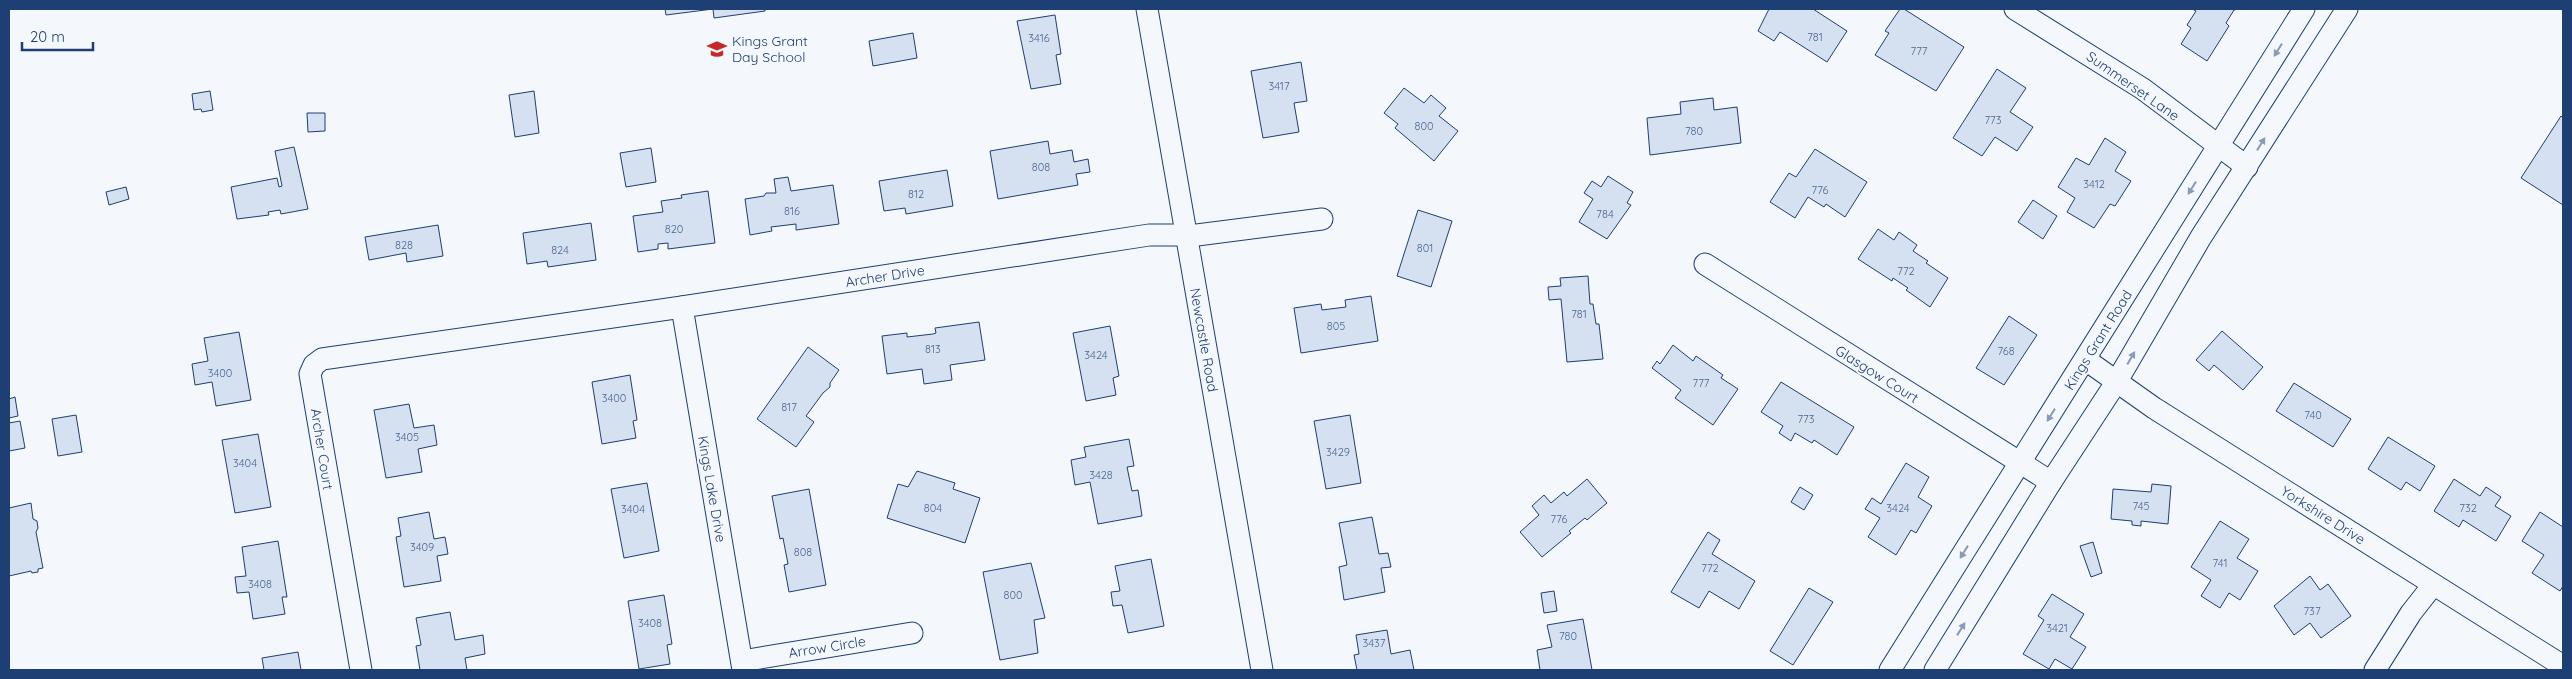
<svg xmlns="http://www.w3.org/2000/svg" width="2572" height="679" font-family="Quicksand,sans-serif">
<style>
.building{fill:#d5e0f0;stroke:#1d3f73}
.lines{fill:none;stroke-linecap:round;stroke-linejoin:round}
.street-casing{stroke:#1d3f73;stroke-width:23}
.street{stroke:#f4f7fb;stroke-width:21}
.oneway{fill:#889bb7}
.labels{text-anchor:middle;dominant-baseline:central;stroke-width:4;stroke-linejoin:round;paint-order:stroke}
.number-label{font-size:11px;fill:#4b6792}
.poi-label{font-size:14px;fill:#1d3f73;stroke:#f4f7fb;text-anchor:start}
.street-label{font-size:14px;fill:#1d3f73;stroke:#f4f7fb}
</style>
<rect width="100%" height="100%" fill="#f4f7fb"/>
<g class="building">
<path d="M665,9H765V11L714,18L713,9L666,15Z"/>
<path d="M1769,9H1813L1847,31L1827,62L1780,32L1774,41L1758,31Z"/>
<path d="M1900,9H1904L1964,47L1936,91L1875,55L1889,33L1885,31Z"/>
<path d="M2192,9H2238L2234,10L2226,23L2229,26L2207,61L2181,44L2191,28L2187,25L2196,11Z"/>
<path d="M1055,15L1061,54L1056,55L1061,84L1031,89L1017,21Z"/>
<path d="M913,33L917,58L873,66L869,41Z"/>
<path d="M1301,62L1307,101L1294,103L1299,132L1263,138L1251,71Z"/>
<path d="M1997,69L2026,88L2010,112L2033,127L2017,151L1995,137L1982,156L1953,138Z"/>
<path d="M1404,88L1424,103L1431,95L1446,108L1439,116L1458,131L1434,161L1395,128L1398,124L1384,113Z"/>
<path d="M210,91L213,110L202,112L201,109L194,110L192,94Z"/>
<path d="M534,91L539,133L515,137L509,95Z"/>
<path d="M1713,98L1714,110L1737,107L1741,143L1650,155L1647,118L1681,114L1680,102Z"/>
<path d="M307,113H325V131L308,132Z"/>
<path d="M2561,116L2563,118V205L2521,178Z"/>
<path d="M2105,138L2126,152L2115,171L2131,181L2115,206L2110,204L2094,228L2067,212L2075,198L2058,187L2076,158L2089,165Z"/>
<path d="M1048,141L1050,154L1072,150L1074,162L1088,159L1090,172L1076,174L1078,185L998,199L990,151Z"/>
<path d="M294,147L308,209L281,214L280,210L268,212L269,215L237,219L231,187L277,178L279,187L282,186L275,151Z"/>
<path d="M651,148L656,182L626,187L620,153Z"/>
<path d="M1815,149L1867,182L1845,217L1826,204L1824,207L1808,197L1795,218L1770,202L1789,173L1796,177Z"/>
<path d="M947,170L953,206L906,214L905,208L884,211L879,181Z"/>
<path d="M1608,176L1633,192L1627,203L1631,205L1607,239L1579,222L1593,199L1584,193L1592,181L1601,187Z"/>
<path d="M788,177L791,191L833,185L839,224L796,230V224L771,227L772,231L750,235L745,199L764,196L766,193H776L774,179Z"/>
<path d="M126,187L129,199L109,205L106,192Z"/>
<path d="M708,191L715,243L668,249V243L658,244V249L638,252L633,216L663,212L661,201L682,198L681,195Z"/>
<path d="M2033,200L2057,216L2043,239L2018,222Z"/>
<path d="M1418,210L1452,221L1431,287L1397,276Z"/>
<path d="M591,223L596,260L548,267L547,261L527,264L523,233Z"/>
<path d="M438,225L443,256L407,262L406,253L369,260L365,237Z"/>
<path d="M1878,229L1894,240L1899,232L1917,245L1913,251L1928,261L1926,263L1948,278L1930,307L1906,290L1908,288L1893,278L1892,281L1858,259Z"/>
<path d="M1588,276L1590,304H1593L1596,324H1599L1603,359L1567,362L1561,299L1549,300L1548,287L1561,286L1560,278Z"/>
<path d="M1371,296L1378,341L1301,353L1294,308L1321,304L1322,310L1346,307L1345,300Z"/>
<path d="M2009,316L2037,335L2004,385L1976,368Z"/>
<path d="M979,322L985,360L950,365L952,380L924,384L922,369L887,374L882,336L907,333V337L933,334L936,333L935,328Z"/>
<path d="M1110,326L1119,376L1113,378L1116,395L1086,401L1073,333Z"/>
<path d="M2222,331L2263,367L2243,390L2214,365L2209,371L2196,360Z"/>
<path d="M239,332L251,400L216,406L212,382L195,385L192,364L208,361L204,338Z"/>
<path d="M1673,345L1693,361L1696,356L1723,375L1721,378L1738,389L1713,425L1675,398L1681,390L1652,368L1657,361L1660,364Z"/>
<path d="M808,347L839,370L830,383V387L823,393L806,416L814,422L796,447L757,419Z"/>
<path d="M630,375L637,420L633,421L636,438L602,444L592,382Z"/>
<path d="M1781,382L1854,427L1837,455L1814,440L1812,443L1795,433L1791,441L1779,433L1783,426L1761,412Z"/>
<path d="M2294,383L2351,419L2333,447L2276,411Z"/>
<path d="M15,397L18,416L9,418V399Z"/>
<path d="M409,404L414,428L434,425L437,445L418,449L422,472L386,478L374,410Z"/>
<path d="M76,415L82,452L58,456L52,419Z"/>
<path d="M1350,415L1361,483L1326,489L1314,421Z"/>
<path d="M20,421L25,448L9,451V423Z"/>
<path d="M258,434L271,507L235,513L222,440Z"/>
<path d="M2388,437L2435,466L2420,491L2406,482L2401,490L2368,469Z"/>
<path d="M1129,439L1134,466L1127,467L1132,491L1138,490L1142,516L1098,524L1090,482L1075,485L1071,460L1086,457L1084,447Z"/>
<path d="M1906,463L1929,477L1918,497L1932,506L1916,533L1911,530L1896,555L1868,537L1880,518L1865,509L1872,498L1881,504Z"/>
<path d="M917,471L955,483L953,489L980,498L965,543L887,518L898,484L908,487Z"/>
<path d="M1587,479L1607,503L1587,520L1585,518L1569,531L1571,533L1542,557L1520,532L1539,515L1532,506L1544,495L1551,503L1564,492L1567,496Z"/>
<path d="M2454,479L2480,496L2486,487L2501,497L2495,506L2511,516L2496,541L2463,520L2459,527L2434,511Z"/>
<path d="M647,483L659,551L624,558L611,489Z"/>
<path d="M2152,484L2171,486L2168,524L2141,521V526L2132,525V521L2111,519L2113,489L2151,492Z"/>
<path d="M1800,487L1813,495L1804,510L1791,502Z"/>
<path d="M809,489L826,585L789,592L784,565L788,564L783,538L780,539L772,496Z"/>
<path d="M31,503L33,519L37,521L38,528L36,532L43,568L38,569V572L32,573L31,571L9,576V508Z"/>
<path d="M429,512L434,539L445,537L448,554L437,556L441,581L404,587L396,537L401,536L398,518Z"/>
<path d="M2540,512L2563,527V586L2560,591L2532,573L2544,555L2522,541Z"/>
<path d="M1372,517L1379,554L1388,553L1391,567L1381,568L1385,592L1344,600L1339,567L1347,565L1339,523Z"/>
<path d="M2220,521L2249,539L2237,558L2258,571L2240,600L2229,593L2220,608L2201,596L2211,580L2191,567Z"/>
<path d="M1708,532L1720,540L1712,554L1755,581L1739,609L1709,591L1699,608L1671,592Z"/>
<path d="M278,541L287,597H282L285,614L253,619L249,592L237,593L235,577L246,576L242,547Z"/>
<path d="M2093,542L2102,573L2091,577L2080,546Z"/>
<path d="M1151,559L1164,626L1128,633L1122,605L1113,606L1111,592L1120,591L1115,566Z"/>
<path d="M1031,563L1045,618L1034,620L1038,653L1000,660L983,572Z"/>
<path d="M2310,576L2320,590L2328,584L2351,616L2321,638L2310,623L2294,635L2274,606Z"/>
<path d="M1809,588L1833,602L1793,665L1770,651Z"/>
<path d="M1554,591L1557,611L1544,613L1541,593Z"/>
<path d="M2052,594L2084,614L2070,637L2086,647L2072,669L2055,659L2049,669L2023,654L2044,620L2038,616Z"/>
<path d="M664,595L672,644L667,645L670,664L639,669L628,601Z"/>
<path d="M450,612L455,640L483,635L485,654L465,658L467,670H420L416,646L421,645L416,618Z"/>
<path d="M1583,619L1592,670H1540L1537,650L1552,647L1547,625Z"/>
<path d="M1387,630L1391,654L1410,650L1414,670H1357L1354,655L1359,654L1356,635Z"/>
<path d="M298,652L301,670H264L262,658Z"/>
</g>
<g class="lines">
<defs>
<g id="street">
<path d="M1147,9L1262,670"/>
<path d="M2015,9L2143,89L2247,167"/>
<path d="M1705,264L2051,482"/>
<path d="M682,307L743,670"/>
<path d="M2086,360L2154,408L2563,666"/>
<path d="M742,661L912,633"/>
<path d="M361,670L310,374L314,365L322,359L682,307L1149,235H1197L1322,219"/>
<path d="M1890,670L2304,9"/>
<path d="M1935,670L2051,482L2117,381L2201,237L2347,9"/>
<path d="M2375,670L2411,613L2433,585"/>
</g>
</defs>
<use href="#street" class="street-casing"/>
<use href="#street" class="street"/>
</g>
<defs><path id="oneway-solid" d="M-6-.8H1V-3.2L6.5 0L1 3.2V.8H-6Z" transform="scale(1.25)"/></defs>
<g class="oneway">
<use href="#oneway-solid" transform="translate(2278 50) rotate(122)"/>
<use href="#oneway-solid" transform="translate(2261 144) rotate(-58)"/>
<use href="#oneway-solid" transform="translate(2192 188) rotate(122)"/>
<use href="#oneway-solid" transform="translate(2131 358) rotate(-60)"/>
<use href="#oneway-solid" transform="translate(2051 415) rotate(122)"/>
<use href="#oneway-solid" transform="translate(1964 552) rotate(122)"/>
<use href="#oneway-solid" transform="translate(1961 629) rotate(-58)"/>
</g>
<defs>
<symbol id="school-bare" viewBox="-9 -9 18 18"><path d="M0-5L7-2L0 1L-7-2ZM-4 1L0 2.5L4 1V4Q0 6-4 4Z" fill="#c62828" stroke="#f4f7fb" stroke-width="2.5" paint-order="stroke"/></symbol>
</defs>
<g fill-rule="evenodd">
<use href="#school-bare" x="703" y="35" width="28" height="28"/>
</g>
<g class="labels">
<g class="number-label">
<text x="1815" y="37">781</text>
<text x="1039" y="38">3416</text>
<text x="1919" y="51">777</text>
<text x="1279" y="86">3417</text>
<text x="1993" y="120">773</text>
<text x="1424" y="126">800</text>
<text x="1694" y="131">780</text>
<text x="1041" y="167">808</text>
<text x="2094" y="184">3412</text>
<text x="1820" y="190">776</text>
<text x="916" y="194">812</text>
<text x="792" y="211">816</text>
<text x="1605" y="214">784</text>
<text x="674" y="229">820</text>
<text x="404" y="245">828</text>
<text x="1425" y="248">801</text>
<text x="560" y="250">824</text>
<text x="1906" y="271">772</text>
<text x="1579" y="314">781</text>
<text x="1336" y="326">805</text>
<text x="933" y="349">813</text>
<text x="2006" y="351">768</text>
<text x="1096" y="355">3424</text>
<text x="220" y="373">3400</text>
<text x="1701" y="383">777</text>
<text x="614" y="398">3400</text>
<text x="789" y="407">817</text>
<text x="2313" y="415">740</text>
<text x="1806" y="419">773</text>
<text x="407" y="437">3405</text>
<text x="1338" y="452">3429</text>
<text x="245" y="463">3404</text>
<text x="1101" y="475">3428</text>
<text x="2141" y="506">745</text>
<text x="933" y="508">804</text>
<text x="1898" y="508">3424</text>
<text x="2468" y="508">732</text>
<text x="633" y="509">3404</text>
<text x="1559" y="519">776</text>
<text x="422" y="547">3409</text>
<text x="803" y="552">808</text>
<text x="2220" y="563">741</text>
<text x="1710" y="568">772</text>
<text x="260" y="584">3408</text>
<text x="1013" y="595">800</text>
<text x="2312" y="611">737</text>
<text x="650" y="623">3408</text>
<text x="2057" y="628">3421</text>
<text x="1568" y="636">780</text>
<text x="1374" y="643">3437</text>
</g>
<g class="poi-label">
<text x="732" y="41">Kings Grant<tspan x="732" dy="16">Day School</tspan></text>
</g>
<g class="street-label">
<text transform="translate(2133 86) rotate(35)">Summerset Lane</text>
<text transform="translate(885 276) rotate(-9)">Archer Drive</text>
<text transform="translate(1204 340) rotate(80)">Newcastle Road</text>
<text transform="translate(2098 340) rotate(-58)">Kings Grant Road</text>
<text transform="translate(1877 374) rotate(32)">Glasgow Court</text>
<text transform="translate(322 449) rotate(81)">Archer Court</text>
<text transform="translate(712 489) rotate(80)">Kings Lake Drive</text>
<text transform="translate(2323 515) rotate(32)">Yorkshire Drive</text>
<text transform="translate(827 647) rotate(-9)">Arrow Circle</text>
</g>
</g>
<rect width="2572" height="679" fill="none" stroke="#1d3f73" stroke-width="20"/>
<path d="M22 42v8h71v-8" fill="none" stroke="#1d3f73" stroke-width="2.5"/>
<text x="30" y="42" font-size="15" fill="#1d3f73" stroke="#f4f7fb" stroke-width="4" paint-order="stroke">20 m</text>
</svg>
